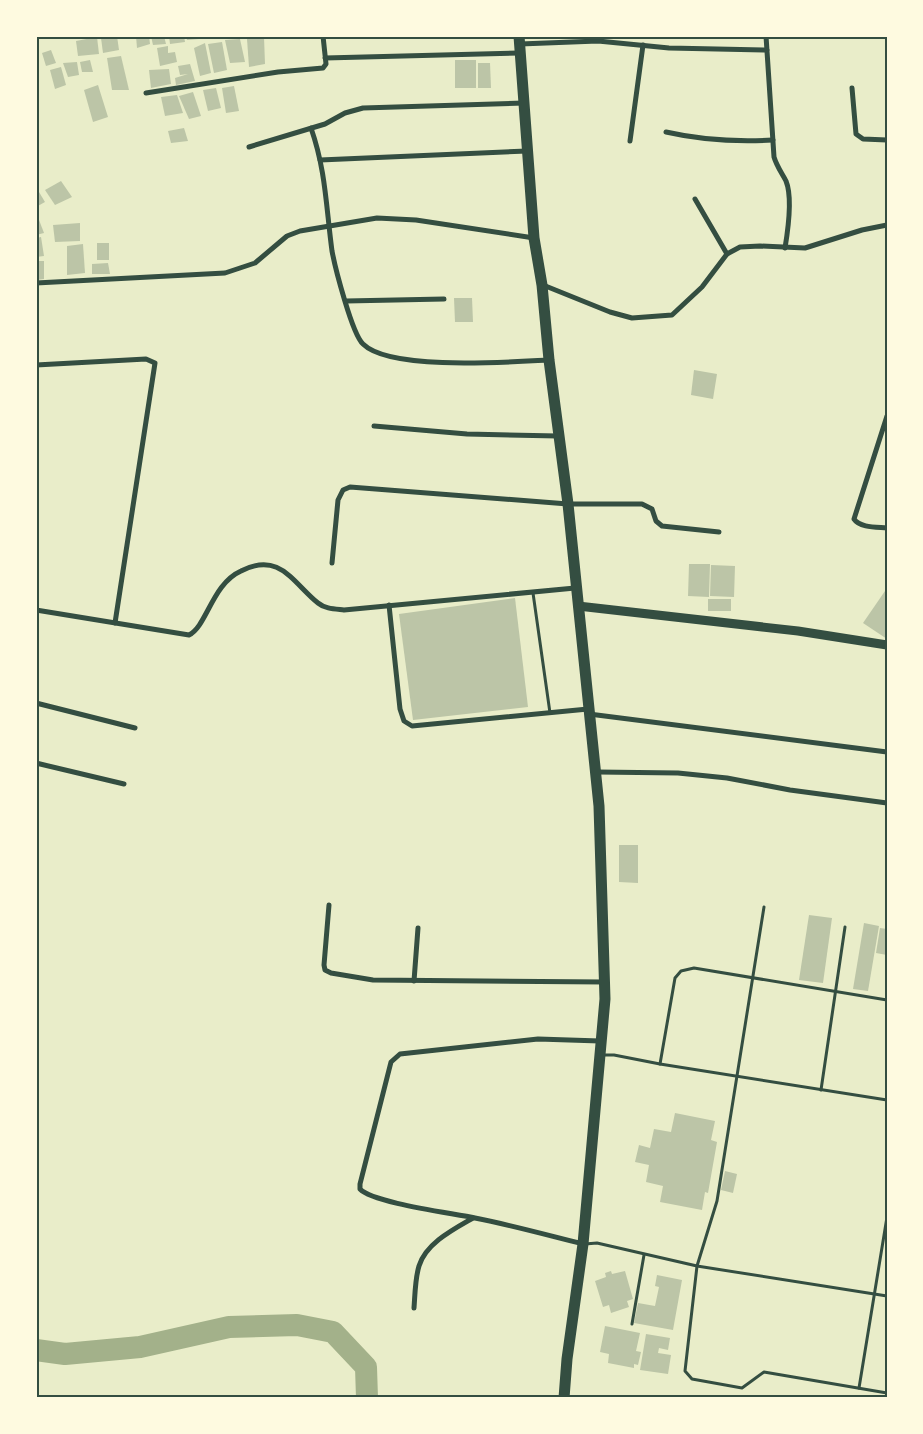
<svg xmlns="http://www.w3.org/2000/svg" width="923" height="1434" font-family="Lato,sans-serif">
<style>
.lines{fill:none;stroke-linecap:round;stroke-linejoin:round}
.river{stroke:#a3b18a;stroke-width:22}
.building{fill:#bcc5a7}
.service{stroke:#344e41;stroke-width:3}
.minor{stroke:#344e41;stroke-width:5}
.tertiary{stroke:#344e41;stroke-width:9}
.trunk{stroke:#344e41;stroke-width:11}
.neatline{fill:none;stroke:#344e41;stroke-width:2}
</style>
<rect width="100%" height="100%" fill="#e9edc9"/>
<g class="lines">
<path class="river" d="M36,1350L65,1354L140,1347L229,1327L297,1325L333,1332L366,1367L367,1398"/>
</g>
<g class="building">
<path d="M117,36L119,50L103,53L101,38Z"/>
<path d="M136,36H149L150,44L137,48Z"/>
<path d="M151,36H164L166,44L153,45Z"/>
<path d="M169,36H184L185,42L170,44Z"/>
<path d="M186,36H198L199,39L187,40Z"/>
<path d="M97,37L99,54L78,56L76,41Z"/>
<path d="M264,37L265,64L249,67L247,39Z"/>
<path d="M240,39L245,62L230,63L225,40Z"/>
<path d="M222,42L227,70L214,73L208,44Z"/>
<path d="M205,43L211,73L200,76L194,48Z"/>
<path d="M168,46V53L175,52L177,62L160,66L157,48Z"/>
<path d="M51,50L56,63L46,66L42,53Z"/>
<path d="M121,56L129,90H112L107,58Z"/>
<path d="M90,60L93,72H82L80,62Z"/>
<rect x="455" y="60" width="21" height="28"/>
<path d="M77,62L79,75L68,77L63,63Z"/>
<path d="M478,63H490L491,88H478Z"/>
<path d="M190,64L195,81L176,85L175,78L188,74L180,75L178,66Z"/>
<path d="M61,67L66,85L55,89L50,70Z"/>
<path d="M169,69L171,84L151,88L149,70Z"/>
<path d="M98,85L108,117L93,122L84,90Z"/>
<path d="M234,86L239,111L226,113L222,88Z"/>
<path d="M216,88L221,108L208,111L203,90Z"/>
<path d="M193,92L201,116L189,119L179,96Z"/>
<path d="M177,95L183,113L165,116L161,97Z"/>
<path d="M184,128L188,141L171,143L168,131Z"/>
<path d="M61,181L72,197L55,205L45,190Z"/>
<path d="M36,187L45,202L36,207Z"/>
<path d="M36,212L44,233L36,235Z"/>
<path d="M80,223V241L55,242L53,225Z"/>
<path d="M41,237L44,256L36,257V238Z"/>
<rect x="97" y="243" width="12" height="17"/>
<path d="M83,244L85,273L67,275V246Z"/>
<path d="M36,261H44V279L36,280Z"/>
<path d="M108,263L110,274H92V264Z"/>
<path d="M454,298H472L473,322H455Z"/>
<path d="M694,370L717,374L713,399L691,395Z"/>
<path d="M689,564H710L709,597L688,596Z"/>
<path d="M711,565L735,566L734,597L710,596Z"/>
<path d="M885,591L887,592V639L863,623Z"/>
<path d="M515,598L528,707L413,720L399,614Z"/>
<rect x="708" y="599" width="23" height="12"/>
<path d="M619,845H638V883L619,882Z"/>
<path d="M809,915L832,918L823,983L799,980Z"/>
<path d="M864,923L879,926L868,991L853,989Z"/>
<path d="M880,928L887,929V955L876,953Z"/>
<path d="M675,1113L715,1121L711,1140L717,1142L708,1193L705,1192L702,1210L660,1202L663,1186L646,1182L649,1165L635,1162L639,1145L650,1148L654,1129L671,1132Z"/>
<path d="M725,1171L737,1174L733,1193L721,1190Z"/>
<path d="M611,1271L612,1274L625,1271L633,1299L627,1301L629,1307L611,1313L609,1305L603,1307L595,1281L606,1277L605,1273Z"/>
<path d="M657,1275L682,1280L673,1330L634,1323L638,1303L655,1306L659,1287L655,1286Z"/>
<path d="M605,1326L640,1333L636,1351L641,1352L638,1365L634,1364V1368L608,1363L609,1354L600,1352Z"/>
<path d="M646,1334L670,1338L668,1350L659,1348L658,1353L671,1355L668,1374L640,1370Z"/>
</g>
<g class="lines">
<g class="service">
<path d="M533,593L550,713"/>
<path d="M764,907L717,1201L697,1266L685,1371L692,1379L742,1388L764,1372L887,1393"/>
<path d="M603,1055H614L660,1064L887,1100"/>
<path d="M660,1064L675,978L681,971L694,968L887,1000"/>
<path d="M821,1090L845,927"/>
<path d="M585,1244L597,1243L697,1266L887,1296"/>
<path d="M632,1324L644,1255"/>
<path d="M859,1388L887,1217"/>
</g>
<g class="minor">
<path d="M766,36L774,157C777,167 782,173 786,181C793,198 788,230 785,248"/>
<path d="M520,44L598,41L669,48L767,50"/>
<path d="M325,58L519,53"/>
<path d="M852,88L856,134L863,139L887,140"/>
<path d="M146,93L278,72L323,68L326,64L323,36"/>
<path d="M311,128C326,171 326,207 332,251C335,267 352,334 363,344C390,371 509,362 548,360"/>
<path d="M666,132C701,140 737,142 773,140"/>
<path d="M630,141L643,45"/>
<path d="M249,147L325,124L345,113L363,108L524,103"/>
<path d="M320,160L527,151"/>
<path d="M695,199L727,254"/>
<path d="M36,283L225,273L255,263L287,236L300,231L377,218L416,220L534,238"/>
<path d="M543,285L610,312L632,318L672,315L702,287L727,254L740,247L760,246L805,248L862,230L887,225"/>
<path d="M346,301L444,299"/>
<path d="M36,365L146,359L155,363L115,623"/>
<path d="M887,416L854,519C860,528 877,527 887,528"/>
<path d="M374,426L467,434L558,436"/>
<path d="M332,563L338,500L343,490L350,487L568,504H642L652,509L656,521L662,526L719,532"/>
<path d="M389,605L400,709L404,721L412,726L588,709"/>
<path d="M36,610L189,635C207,626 212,584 241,571C280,551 293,583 318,603C325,609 335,609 344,610L575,588"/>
<path d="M36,703L135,728"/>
<path d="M589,714L887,752"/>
<path d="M36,763L124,784"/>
<path d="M598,772L678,773L727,778L790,790L887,803"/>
<path d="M329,905L324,965L325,970L331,973L373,980L604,982"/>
<path d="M414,981L418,928"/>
<path d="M583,1244C547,1235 511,1225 475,1218C452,1213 373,1203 360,1189V1184L391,1062L400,1054L538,1039L600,1041"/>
<path d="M414,1308C415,1295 415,1279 419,1266C426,1243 454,1229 473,1218"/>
</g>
<path class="tertiary" d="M578,606L798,631L887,645"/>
<path class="trunk" d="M519,36L534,238L542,285L549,360L568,504L599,806L605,999L583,1244L567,1359L564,1398"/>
</g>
<rect width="923" height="1434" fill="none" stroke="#fefae0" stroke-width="75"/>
<rect x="38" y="38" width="848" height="1358" class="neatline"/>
</svg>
